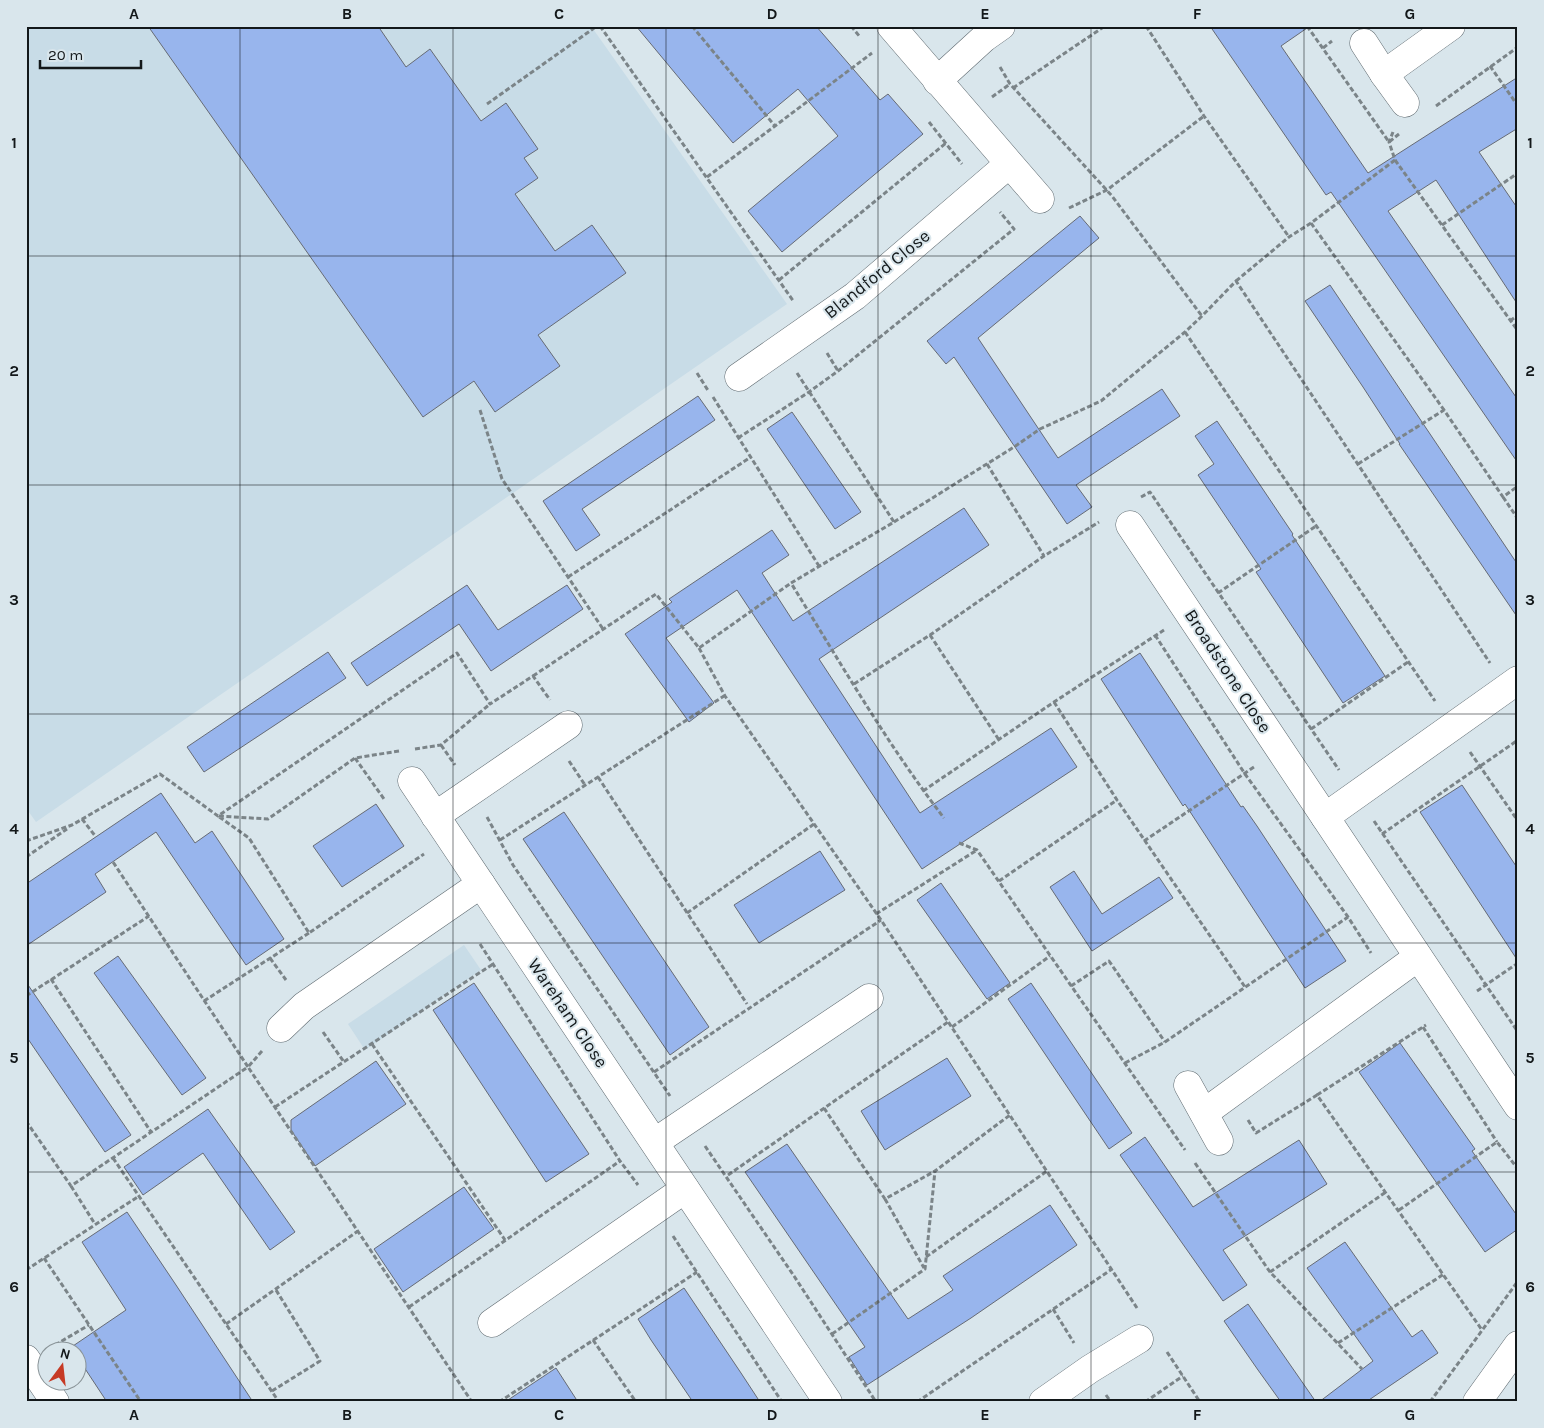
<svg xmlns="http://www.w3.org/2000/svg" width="1544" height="1428" font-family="Karla,sans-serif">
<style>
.built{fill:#c8dce7}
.building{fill:#98b5ed;stroke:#666b75}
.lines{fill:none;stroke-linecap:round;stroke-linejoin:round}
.minor-casing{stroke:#606b71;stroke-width:29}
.path{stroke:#7b8488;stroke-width:3;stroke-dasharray:5 2.5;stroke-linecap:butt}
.minor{stroke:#fff;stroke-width:28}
.grid{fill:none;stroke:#13181a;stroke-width:1;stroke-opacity:0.55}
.labels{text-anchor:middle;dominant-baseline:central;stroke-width:4;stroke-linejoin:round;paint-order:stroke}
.street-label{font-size:18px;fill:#13181a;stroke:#d9e6ec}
.neatline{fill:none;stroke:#13181a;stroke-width:2}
.grid-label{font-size:16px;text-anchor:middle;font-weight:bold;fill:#13181a}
</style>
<rect width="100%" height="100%" fill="#d9e6ec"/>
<g class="built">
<path d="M26,26H591L787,304L36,822L26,808Z"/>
<path d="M464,945L481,970L365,1050L348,1024Z"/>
</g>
<g class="building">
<path d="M148,26H378L406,67L430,49L481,121L506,103L538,149L524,158L538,178L515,194L555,251L592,225L626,273L538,335L560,366L495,412L474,381L423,417Z"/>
<path d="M636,26H816L880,100L888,94L923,134L782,252L748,211L838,136L798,89L733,143Z"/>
<path d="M1210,26H1310L1281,46L1368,173L1518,77V128L1479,152L1518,209V305L1436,180L1388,211L1518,400V463L1331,192L1326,195Z"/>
<path d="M1080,216L1099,238L978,338L1058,458L1162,389L1180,416L1076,485L1092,507L1067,524L954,357L946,364L927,341Z"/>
<path d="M1330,285L1518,565V618L1399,444H1400L1363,387L1305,301Z"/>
<path d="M698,396L715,420L582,509L600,535L576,551L543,501Z"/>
<path d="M792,412L861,512L835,529L767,429Z"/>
<path d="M1217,421L1293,534L1292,535L1385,676L1343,703L1256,572L1261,569L1198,475L1214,464L1195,436Z"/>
<path d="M964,508L989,545L819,659L920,813L1051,728L1077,767L922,869L737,590L666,638L714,703L689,722L625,634L672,602L669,599L772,530L789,555L762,573L793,621Z"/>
<path d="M467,585L498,630L567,585L583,609L491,671L459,624L367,686L351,663Z"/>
<path d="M328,652L346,678L204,772L187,747Z"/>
<path d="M1140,653L1241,807L1243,806L1257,826L1346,961L1305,988L1185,804L1183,806L1101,679Z"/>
<path d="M1462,785L1518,869V961L1420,812Z"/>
<path d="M161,793L195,843L212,831L284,939L246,965L156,832L95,874L106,892L26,946V884Z"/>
<path d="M376,804L404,846L342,887L313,846Z"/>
<path d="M564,812L709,1027L670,1055L523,839Z"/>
<path d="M820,851L845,890L759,943L734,905Z"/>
<path d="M1074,871L1102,914L1159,877L1173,898L1092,951L1050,887Z"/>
<path d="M941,883L1010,983L987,999L917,900Z"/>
<path d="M118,956L206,1078L182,1095L94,973Z"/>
<path d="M26,982L131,1135L105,1152L26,1036Z"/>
<path d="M474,983L589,1154L546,1182L433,1010Z"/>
<path d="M1031,983L1132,1133L1109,1149L1008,999Z"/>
<path d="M1400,1043L1475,1149L1472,1151L1518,1217V1229L1485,1252L1359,1072Z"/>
<path d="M947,1058L971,1096L885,1150L861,1111Z"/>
<path d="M376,1061L406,1104L315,1166L291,1130V1120Z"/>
<path d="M208,1109L295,1232L270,1250L203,1153L143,1195L124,1167Z"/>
<path d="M1145,1137L1193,1207L1299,1140L1327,1184L1223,1250L1247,1285L1223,1301L1120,1155Z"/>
<path d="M787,1144L908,1319L953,1290L943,1276L1050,1205L1077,1245L971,1318L867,1385L849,1357L865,1347L745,1172Z"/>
<path d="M464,1187L494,1229L403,1292L374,1249Z"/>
<path d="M127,1212L176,1285L253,1402H107L78,1358V1350H72L70,1348L126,1310L82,1242Z"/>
<path d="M1345,1242L1412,1337L1422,1330L1438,1353L1366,1402H1319L1373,1361L1307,1268Z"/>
<path d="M684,1288L741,1373L760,1402H693L651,1340L638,1319Z"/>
<path d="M1248,1304L1316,1402H1281L1258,1370L1224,1321Z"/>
<path d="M556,1368L578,1402H505Z"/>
</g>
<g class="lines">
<defs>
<g id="minor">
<path d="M891,26L1040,199"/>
<path d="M1364,43L1384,74L1405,103"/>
<path d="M1384,74L1451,26"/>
<path d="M937,81L984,38L1001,26"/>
<path d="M739,377L855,296L1009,164"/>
<path d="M1130,525L1518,1106"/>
<path d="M412,781L828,1402"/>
<path d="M435,816L568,725"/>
<path d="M1325,817L1518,680"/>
<path d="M281,1028L304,1006L481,884"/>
<path d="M1188,1085L1219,1141"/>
<path d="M1204,1113L1418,957"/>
<path d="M655,1142L869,998"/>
<path d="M492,1323L685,1189"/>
<path d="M26,1359L55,1402"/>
<path d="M1043,1402L1090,1369L1139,1339"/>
<path d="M1477,1402L1518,1345"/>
</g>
</defs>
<use href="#minor" class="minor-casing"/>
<g class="path">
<path d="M600,26L794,302"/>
<path d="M692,26L775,126"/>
<path d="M851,26L860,37"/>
<path d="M1146,26L1204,116L1289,237"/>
<path d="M1307,26L1389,142L1399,134"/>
<path d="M1323,48L1332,41"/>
<path d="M1490,66L1518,106"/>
<path d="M1000,67L1010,84L1112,196L1202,316"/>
<path d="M1013,88L1105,26"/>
<path d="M992,97L1010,84"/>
<path d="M487,104L597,26"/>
<path d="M1436,106L1518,47"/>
<path d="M929,122L962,164"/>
<path d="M1395,160L1518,331"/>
<path d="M707,177L872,53"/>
<path d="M1069,208L1107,190L1204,116"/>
<path d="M1311,223L1444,410"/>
<path d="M1442,225L1518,173"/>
<path d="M779,280L946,143"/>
<path d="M1236,281L1289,237L1311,223L1395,160L1389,142L1393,132"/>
<path d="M1510,321L1518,315"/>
<path d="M1185,332L1435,701"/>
<path d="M827,353L838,371"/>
<path d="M697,373L709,392"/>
<path d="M797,373L894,522L791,583C840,662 887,744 944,818"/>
<path d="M713,397L819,566"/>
<path d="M480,410L502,479L603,629"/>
<path d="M738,438L809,392L838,371L1014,229L1000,212"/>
<path d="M987,464L1044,556"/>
<path d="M1358,464L1444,410L1503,497L1518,486"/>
<path d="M1141,497L1150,492L1339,770"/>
<path d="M1503,497L1518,519"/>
<path d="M894,522L1014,447L1040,429L1101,401L1185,332L1202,316L1236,281L1490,663"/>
<path d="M568,577L751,457"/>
<path d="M1218,593L1316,526"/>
<path d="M930,635L999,740"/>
<path d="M1155,635L1245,774L1348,917L1371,953"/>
<path d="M699,648L725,696L881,920L1137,1308"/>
<path d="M533,676L656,594L699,648L791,583"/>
<path d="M854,684L930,635L1044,556L1099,522"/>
<path d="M1054,702L1117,800L1245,987"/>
<path d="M1311,729L1408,662"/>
<path d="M441,745L455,765"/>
<path d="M415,749L441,745L490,704"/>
<path d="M399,751L355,758L268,819L218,816L249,838L309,933L424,854"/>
<path d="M1470,752L1518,821"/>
<path d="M355,758L384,799"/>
<path d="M569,761L585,785"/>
<path d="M598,777L747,1004"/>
<path d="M923,791L1054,702L1164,630"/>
<path d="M487,817L513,865L670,1096"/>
<path d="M82,819L96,837"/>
<path d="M1374,821L1518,1032"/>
<path d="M1382,834L1518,740"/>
<path d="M500,840L724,696"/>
<path d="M26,841L72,825L160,774L218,816L457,653L490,704L533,676L550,700"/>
<path d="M1144,841L1254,767"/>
<path d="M959,843L977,850L1185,1150"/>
<path d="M26,857L67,829"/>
<path d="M999,881L1117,800"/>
<path d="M687,913L814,824"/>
<path d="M876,914L977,850"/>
<path d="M480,944L620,1161L638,1185"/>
<path d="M270,958L286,980"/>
<path d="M51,979L151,1132"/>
<path d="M1071,986L1109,961L1165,1042"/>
<path d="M1477,991L1518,963"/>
<path d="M26,996L149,916"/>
<path d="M204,1001L309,933"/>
<path d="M952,1027L1050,956"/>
<path d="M1423,1027L1497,1142"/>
<path d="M323,1032L344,1062"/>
<path d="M372,1044L505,1240"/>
<path d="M262,1051L248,1067L472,1402"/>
<path d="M1125,1063L1165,1042L1348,917"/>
<path d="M654,1072L881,920"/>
<path d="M1317,1095L1426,1025"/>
<path d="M275,1107L493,964"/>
<path d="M824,1108L885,1199L935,1171"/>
<path d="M1248,1120L1256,1133L1317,1095L1482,1330"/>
<path d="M26,1121L71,1186L248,1067L113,862"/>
<path d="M705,1146L794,1276L876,1402"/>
<path d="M113,1158L279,1402"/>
<path d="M1195,1163L1270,1272L1362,1369"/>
<path d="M728,1175L948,1022"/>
<path d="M71,1186L95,1224"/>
<path d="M885,1199L924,1268"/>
<path d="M1399,1210L1497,1142L1518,1169"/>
<path d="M673,1236L782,1402"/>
<path d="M926,1257L1047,1171"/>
<path d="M44,1258L141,1402"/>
<path d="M26,1270L139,1196"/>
<path d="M1270,1272L1386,1192"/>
<path d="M409,1307L620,1161"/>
<path d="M1053,1309L1074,1343"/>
<path d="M226,1324L358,1231"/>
<path d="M832,1334L925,1269L935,1171L1010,1115"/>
<path d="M593,1340L636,1402"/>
<path d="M1338,1343L1444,1274"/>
<path d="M55,1345L89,1325"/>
<path d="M1167,1352L1200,1402"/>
<path d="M272,1391L320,1361L276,1290"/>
<path d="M1106,1395L1111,1402"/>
<path d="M1370,1399L1372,1402"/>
<path d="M499,1402L697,1272"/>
<path d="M917,1402L1112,1269"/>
<path d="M1145,1402L1183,1376"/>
<path d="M1430,1402L1518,1281"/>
</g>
<use href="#minor" class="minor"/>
</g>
<path class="grid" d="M240,26V1402M453,26V1402M666,26V1402M878,26V1402M1091,26V1402M1304,26V1402M26,256H1518M26,485H1518M26,714H1518M26,943H1518M26,1172H1518"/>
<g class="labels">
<g class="street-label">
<text transform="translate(877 274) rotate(-39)">Blandford Close</text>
<text transform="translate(1228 671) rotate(57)">Broadstone Close</text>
<text transform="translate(568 1013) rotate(56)">Wareham Close</text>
</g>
</g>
<rect width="1544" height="1428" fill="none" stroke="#d9e6ec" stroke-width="55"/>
<g transform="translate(62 1366) rotate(15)"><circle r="24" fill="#d9e6ec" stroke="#8a9498"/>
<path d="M0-4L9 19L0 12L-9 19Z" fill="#c63a25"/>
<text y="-8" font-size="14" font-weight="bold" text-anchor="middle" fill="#13181a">N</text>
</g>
<path d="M40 60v8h101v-8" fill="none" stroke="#13181a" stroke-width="2.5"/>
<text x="48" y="60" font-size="15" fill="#13181a" stroke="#d9e6ec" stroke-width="4" paint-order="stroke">20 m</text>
<rect x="28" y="28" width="1488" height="1372" class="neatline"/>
<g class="grid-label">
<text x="134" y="19">A</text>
<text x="347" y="19">B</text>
<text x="559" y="19">C</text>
<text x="772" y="19">D</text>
<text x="985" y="19">E</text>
<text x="1197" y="19">F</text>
<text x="1410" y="19">G</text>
<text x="14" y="148">1</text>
<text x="1530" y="148">1</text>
<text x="14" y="376">2</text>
<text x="1530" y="376">2</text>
<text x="14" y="605">3</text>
<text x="1530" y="605">3</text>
<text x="14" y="834">4</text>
<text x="1530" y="834">4</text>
<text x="14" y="1063">5</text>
<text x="1530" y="1063">5</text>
<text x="14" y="1292">6</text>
<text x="1530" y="1292">6</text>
<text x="134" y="1420">A</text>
<text x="347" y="1420">B</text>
<text x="559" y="1420">C</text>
<text x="772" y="1420">D</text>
<text x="985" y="1420">E</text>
<text x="1197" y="1420">F</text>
<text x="1410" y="1420">G</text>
</g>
</svg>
